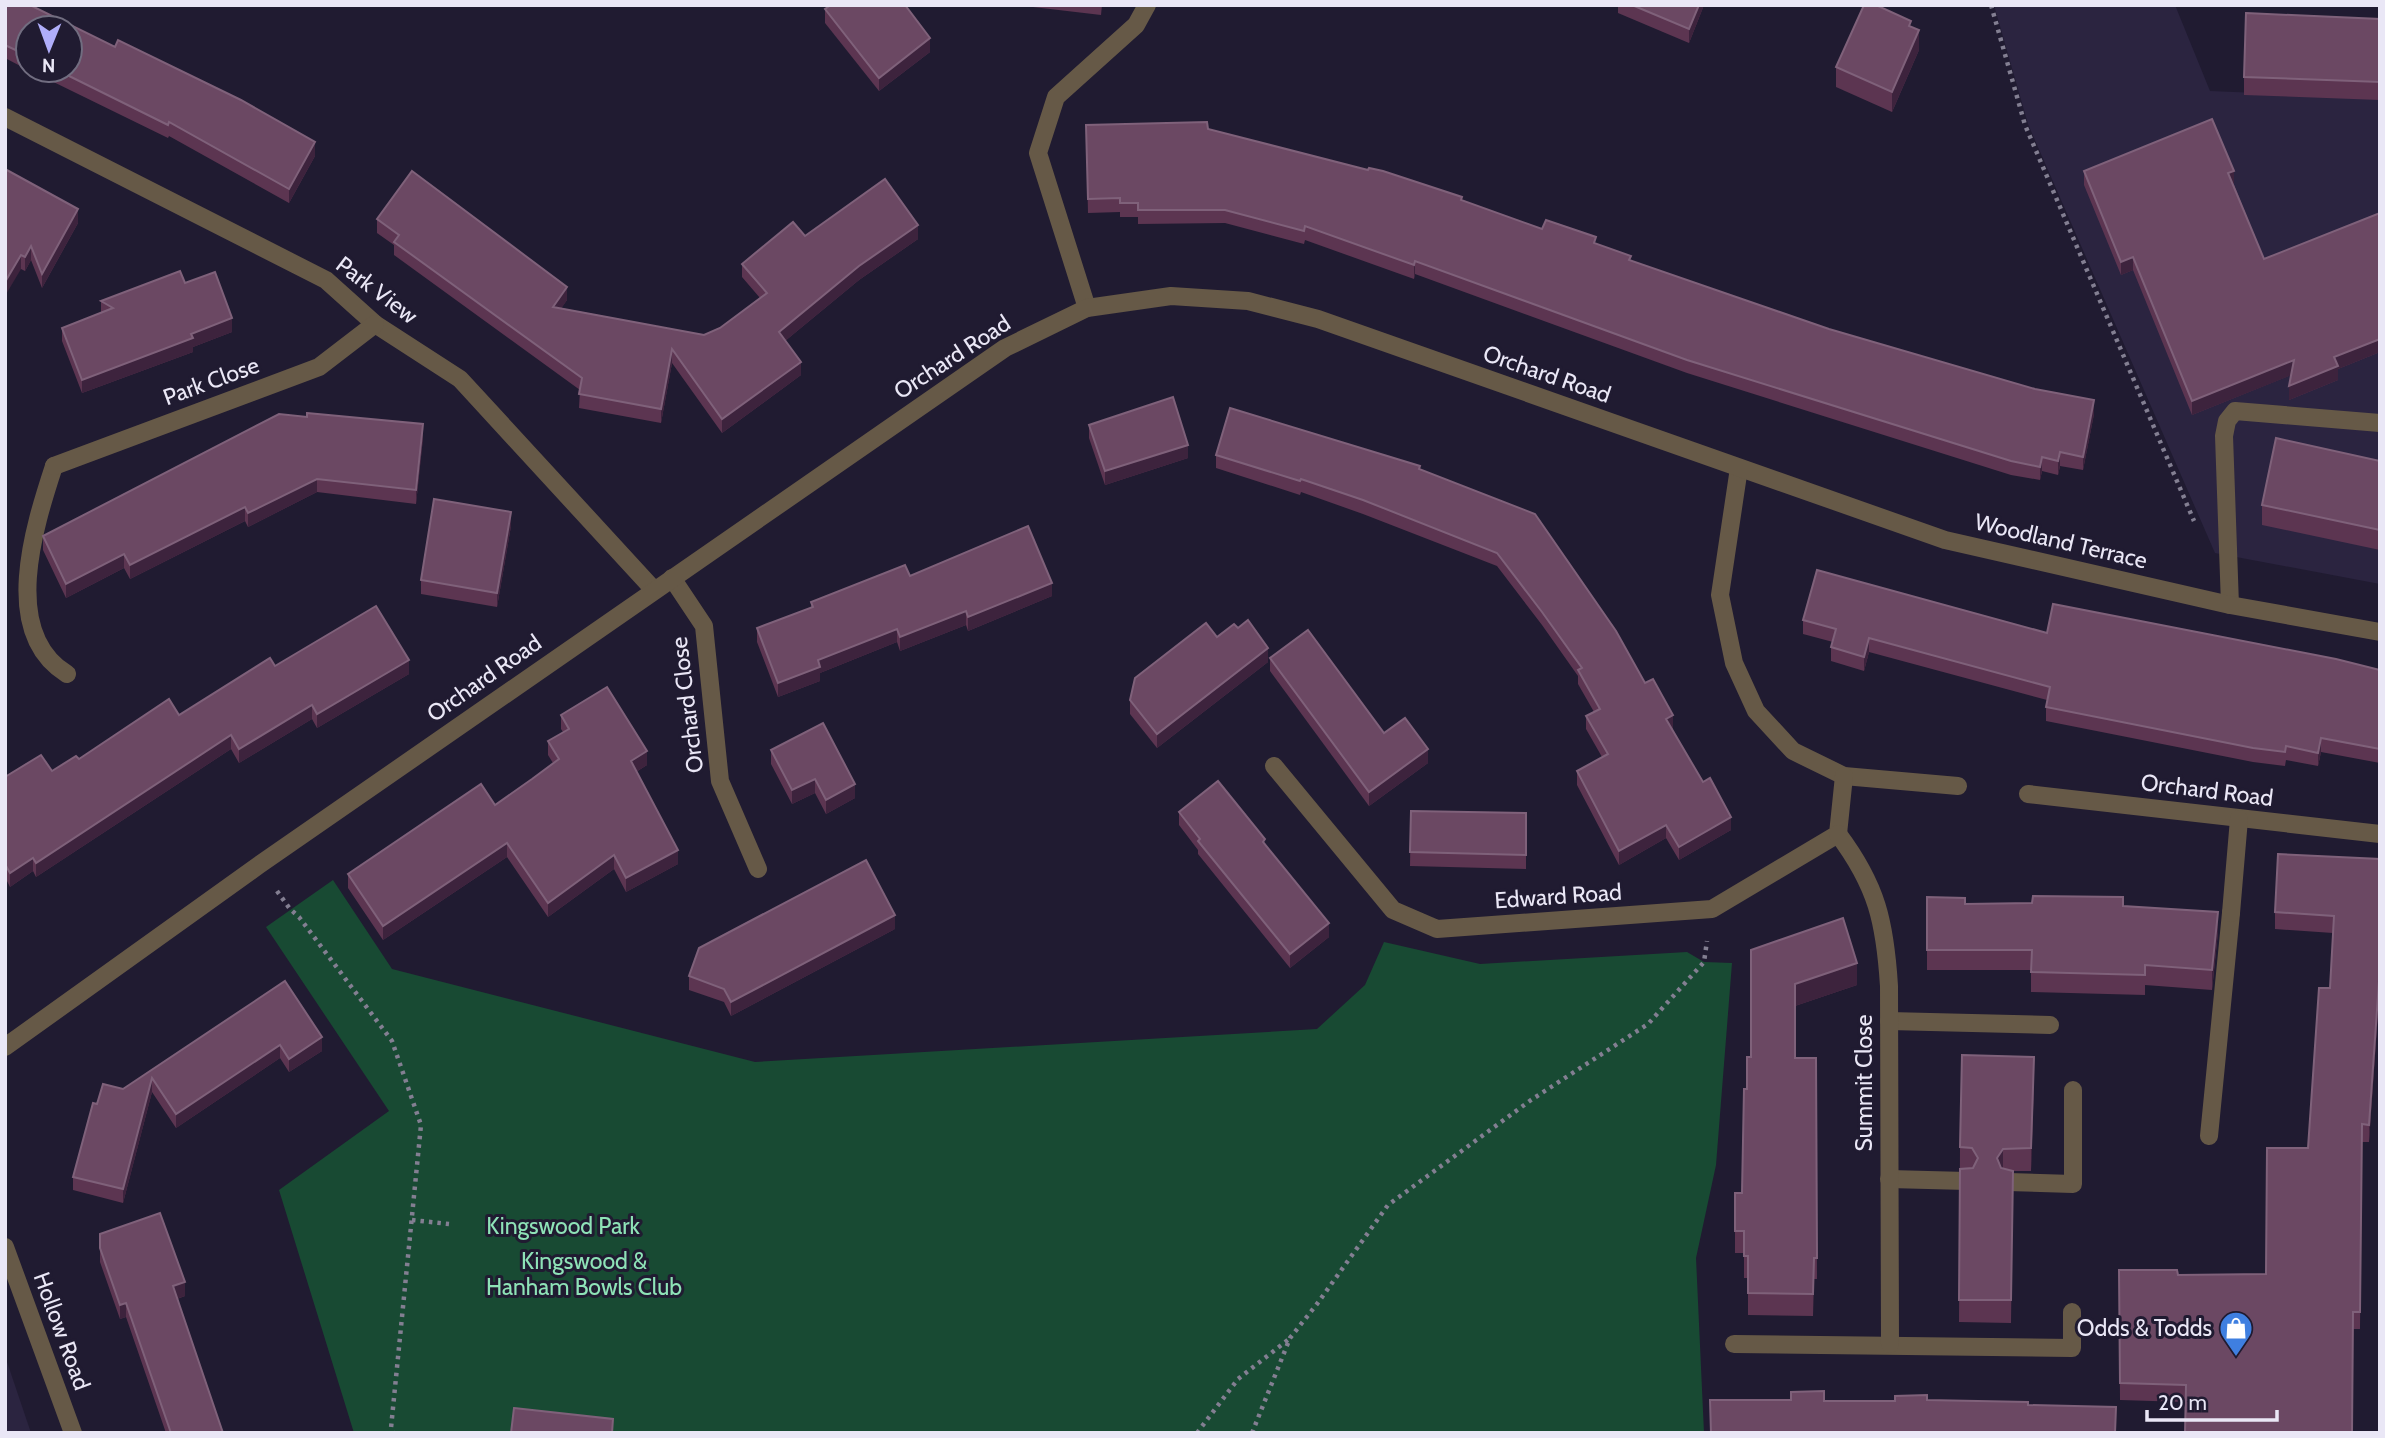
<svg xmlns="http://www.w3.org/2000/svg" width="2385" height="1438" font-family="Cabin,sans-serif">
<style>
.built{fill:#2b2440}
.green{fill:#184a33}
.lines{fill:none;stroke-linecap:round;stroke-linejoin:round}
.path{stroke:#837f92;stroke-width:4.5;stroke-dasharray:3.5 5;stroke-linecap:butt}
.lane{stroke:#665947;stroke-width:18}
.street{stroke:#665947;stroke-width:18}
.wall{fill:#5c3551}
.shaded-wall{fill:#3d233d}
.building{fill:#6b4863;stroke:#7f617a;stroke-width:2}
.labels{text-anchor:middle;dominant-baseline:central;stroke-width:6;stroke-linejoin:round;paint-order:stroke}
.street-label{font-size:23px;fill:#eae7f6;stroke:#201b31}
.park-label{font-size:23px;fill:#8ee3b7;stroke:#201b31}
.poi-label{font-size:23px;fill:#eae7f6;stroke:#201b31;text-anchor:end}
</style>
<rect width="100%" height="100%" fill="#201b31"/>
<g class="built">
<path d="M1994,5H2175L2210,91L2380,98V584L2215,553L2028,124Z"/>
<path d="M5,1356L31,1433H5Z"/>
</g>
<path class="green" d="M333,880L392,969L755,1062L1317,1029L1365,985L1384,942L1480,964L1687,952L1704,962L1732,963L1716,1165L1696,1258L1704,1433H354L279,1190L389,1111L266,927Z"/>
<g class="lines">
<g class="path">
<path d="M1991,5L2025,125L2194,521"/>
<path d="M277,891L290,909L299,917L392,1041L421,1125L391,1428L393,1433"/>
<path d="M412,1220L449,1224"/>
<path d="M1197,1433L1238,1379L1289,1339"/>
<path d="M1252,1433L1290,1338L1317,1304L1388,1205L1531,1100L1648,1024L1704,962L1707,941"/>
</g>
<g class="lane">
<path d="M54,466C34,527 0,633 67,674"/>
<path d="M2230,605L2224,436L2227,421L2235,411L2380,423"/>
<path d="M1889,1021L2050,1025"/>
<path d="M2209,1136L2231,913"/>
<path d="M1889,1179L1967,1181"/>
<path d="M2008,1182L2073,1184V1090"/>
<path d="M1734,1344L2072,1348V1312"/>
</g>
<g class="street">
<path d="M5,117L326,280L375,324L460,379L654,590"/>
<path d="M1087,308L1038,153L1056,97L1136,25L1147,5"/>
<path d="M54,466L319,367L375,324"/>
<path d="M1739,468L1720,595L1734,663L1756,711L1793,751L1844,776L1958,786"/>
<path d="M672,578L704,626L720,781L758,869"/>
<path d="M1274,766L1393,910L1437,929L1712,909L1838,834L1844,776"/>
<path d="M2028,794L2380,834"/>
<path d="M1838,834C1877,886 1885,922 1889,986L1890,1344"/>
<path d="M2231,913L2239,819"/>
<path d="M5,1047L259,865L1005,348L1087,308L1171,296L1248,301L1318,319L1945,540L2230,605L2380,632"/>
<path d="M5,1247L73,1433"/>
</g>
</g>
<g class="wall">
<path d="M5,5L315,156L289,203L169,136L168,138L29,70H70L28,28V70L5,58Z"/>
<path d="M1015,5H1102L1101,15Z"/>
<path d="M1618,5H1704L1689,43L1618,13Z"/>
<path d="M825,9L930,52L879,91L825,23Z"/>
<path d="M2380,19V100L2244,95V77Z"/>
<path d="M1919,50L1892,112L1836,87V67Z"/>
<path d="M1086,125L1208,129L1462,200L1542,229L1596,244L1631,261L1829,329L2094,414L2083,470L2060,466L2058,475L2042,471L2040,480L2011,475L1687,373L1415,274L1414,279L1305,240L1304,244L1225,223L1138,224V217H1120V212L1088,213Z"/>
<path d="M5,169L78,223L42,288L31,260L25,271L21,269Z"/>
<path d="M2084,171L2234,185L2264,259L2380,213V352L2338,369V380L2289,400L2291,375L2192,415L2133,270L2121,275L2084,185Z"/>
<path d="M377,219L567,300L561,308L704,335L720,328L760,298L742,277V264L805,236L918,239L859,280L785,341L801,375L722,433L672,363L661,423L579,408L580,390L394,255V245L377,233Z"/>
<path d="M185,283L232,332L193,347V352L82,393L62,341V328L101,313V301Z"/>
<path d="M1089,425L1188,458L1105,485L1089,438Z"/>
<path d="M423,438L416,504L317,492L248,527L245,521L130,579L124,568L66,598L43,550V536Z"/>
<path d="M1216,455L1420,469L1645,683L1673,728L1672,729L1731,830L1679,860L1666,838L1619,865L1577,785V771L1602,757L1586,729V716L1594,712L1578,684V676L1542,625L1497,566L1363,514L1301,492L1300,495L1216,468Z"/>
<path d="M2380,461V550L2262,525V505Z"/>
<path d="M511,526L497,607L421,594V580Z"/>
<path d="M910,576L1052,596L968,631L966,625L900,651L897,642L820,673V681L778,697L757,642V628L811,608V602Z"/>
<path d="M1803,620L2047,633L2380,670V763L2321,752L2318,766L2286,760L2285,766L2253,762L2046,721V707L2047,700L1869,652L1864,671L1831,661V647L1833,642L1803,634Z"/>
<path d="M1217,637L1268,662L1157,748L1130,714V700Z"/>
<path d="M1270,658L1384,733L1428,763L1369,806L1270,671Z"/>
<path d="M275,666L409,674L317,728L312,719L239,763L231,749L36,877L33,871L10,887L5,877V777L52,771L179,715Z"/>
<path d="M561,715L647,765L636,772L678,864L626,892L614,869L548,917L507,857L383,940L348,888V874L495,805L532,779L553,763L548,755V741L563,732L561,729Z"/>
<path d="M771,750L855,798L826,814L815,793L792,804L771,764Z"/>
<path d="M1411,811L1526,813V869L1410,866Z"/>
<path d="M1179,812L1329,937L1290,968L1198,854V850L1179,825Z"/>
<path d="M2380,859V984L2369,1142H2362L2360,1329H2353L2185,1402L2120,1400L2119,1270L2178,1275L2266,1274L2308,1148L2330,988L2333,933L2275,929V912Z"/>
<path d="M1927,897L1965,904L2123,906L2218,932L2212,990L2145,985V995L2031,992V970H1927Z"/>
<path d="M895,929L731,1016L724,1002L689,990V976Z"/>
<path d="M1751,950L1857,985L1795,1006V1058H1816L1817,1279H1814L1813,1316L1748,1315V1278H1744V1253H1735V1193H1742L1751,1057Z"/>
<path d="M285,981L322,1051L289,1072L280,1058L176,1128L152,1092L123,1203L73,1190V1177L97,1104L123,1089Z"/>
<path d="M2034,1080L2031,1171H2013L2011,1323L1959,1322L1960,1147Z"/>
<path d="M100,1234L185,1296L177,1299L223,1433H166L126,1317L120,1319L100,1262Z"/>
</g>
<g class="shaded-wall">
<path d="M1699,5H1704L1689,43V29Z"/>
<path d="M1919,30V50L1892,112V92Z"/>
<path d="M930,38V52L879,91V78Z"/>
<path d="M315,142V156L289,203V189Z"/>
<path d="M2234,171V185L2228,173Z"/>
<path d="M78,209V223L42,288V274Z"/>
<path d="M918,225V239L859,280L779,346V332L859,266Z"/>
<path d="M31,246V260L25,271V257Z"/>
<path d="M21,255V269L5,296V282Z"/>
<path d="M2133,257V270L2121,275V262Z"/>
<path d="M1415,261V274L1414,279V265Z"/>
<path d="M567,287V300L553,321V307Z"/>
<path d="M232,318V332L193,347V352L82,393V380L191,334Z"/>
<path d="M2380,339V352L2338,369V380L2289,400V386L2334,357Z"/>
<path d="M672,349V363L661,423V409Z"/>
<path d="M2294,360V374L2192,415V401Z"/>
<path d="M801,362V375L722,433V419Z"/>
<path d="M2094,400V414L2083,470V457Z"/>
<path d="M423,424V438L416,504V490Z"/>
<path d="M1188,445V458L1105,485V471Z"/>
<path d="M2060,452V466L2058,475V461Z"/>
<path d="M2042,457V471L2040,480V467Z"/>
<path d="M317,479V492L248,527V513Z"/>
<path d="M245,507V521L130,579V565Z"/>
<path d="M511,512V526L497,607V593Z"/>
<path d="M5,540H7V553L5,554Z"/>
<path d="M124,554V568L66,598V584Z"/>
<path d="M1052,583V596L968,631V617Z"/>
<path d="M966,611V625L900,651V637Z"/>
<path d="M897,629V642L820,673V681L778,697V683L818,660Z"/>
<path d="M1869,638V652L1864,671V657Z"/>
<path d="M1268,648V662L1157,748V734Z"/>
<path d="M409,660V674L317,728V714Z"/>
<path d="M312,705V719L239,763V749Z"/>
<path d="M1673,715V728L1666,733V719Z"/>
<path d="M231,735V749L36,877V863Z"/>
<path d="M2321,738V752L2318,766V753Z"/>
<path d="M1428,749V763L1369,806V792Z"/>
<path d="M647,751V765L631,775V761Z"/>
<path d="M815,779V793L792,804V790Z"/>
<path d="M855,784V798L826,814V800Z"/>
<path d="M1731,817V830L1679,860V847Z"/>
<path d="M1666,825V838L1619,865V851Z"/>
<path d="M507,843V857L383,940V926Z"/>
<path d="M678,850V864L626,892V878Z"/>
<path d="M614,855V869L548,917V903Z"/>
<path d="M33,858V871L10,887V873Z"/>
<path d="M2218,912V932L2212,990V970Z"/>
<path d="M895,915V929L731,1016V1002Z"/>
<path d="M1329,923V937L1290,968V954Z"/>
<path d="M1857,963V985L1795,1006V984Z"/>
<path d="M2380,967V984L2369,1142V1125Z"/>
<path d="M322,1037V1051L289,1072V1059Z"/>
<path d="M280,1045V1058L176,1128V1114Z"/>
<path d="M2034,1057V1080L2031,1171V1148Z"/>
<path d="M152,1078V1092L123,1203V1189Z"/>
<path d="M2003,1149V1172L1997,1158Z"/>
<path d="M185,1282V1296L173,1300V1286Z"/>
<path d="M126,1303V1317L120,1319V1305Z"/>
</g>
<g class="building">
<path d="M5,5H30L115,47L118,40L241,100L315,142L289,189L169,122L168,125L57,70H70V28H28V56L5,45Z"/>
<path d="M831,5H905L930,38L879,78L825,9Z"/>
<path d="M1632,5H1699L1689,29Z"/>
<path d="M1864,5H1876L1911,21L1909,26L1919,30L1892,92L1836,67Z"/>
<path d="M2246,13L2380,19V82L2244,77Z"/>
<path d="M2212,119L2234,171L2228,173L2264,259L2380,213V339L2334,357L2338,366L2289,386L2294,360L2192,401L2133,257L2121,262L2084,171Z"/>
<path d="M1207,122L1208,129L1368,170L1369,168L1383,171L1462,197L1461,200L1542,229L1546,220L1596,237L1594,243L1631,256L1629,260L1829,329L2035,389L2094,400L2083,457L2060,452L2058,461L2042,457L2040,467L2011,461L1687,360L1415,261L1414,265L1305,226L1304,231L1225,210H1138V203H1120V198L1088,199L1086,125Z"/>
<path d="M5,169L78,209L42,274L31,246L25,257L21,255L5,282Z"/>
<path d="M412,171L567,287L553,307L704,335L720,328L767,293L742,264L793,222L805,236L885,179L918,225L859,266L779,332L801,362L722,419L672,349L661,409L579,394L582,378L394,242L399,235L377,219Z"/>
<path d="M180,271L185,283L215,272L232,318L191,334L193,338L82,380L62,328L113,308L101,301Z"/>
<path d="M1173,397L1188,445L1105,471L1089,425Z"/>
<path d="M1230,408L1420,466L1419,469L1535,514L1616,631L1645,683L1653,679L1673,715L1666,719L1703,782L1710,778L1731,817L1679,847L1666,825L1619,851L1577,771L1608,754L1586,716L1600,709L1578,670L1582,668L1542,612L1497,553L1363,500L1301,479L1300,481L1216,455Z"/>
<path d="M307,413L423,424L416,490L317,479L248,513L245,507L130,565L124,554L66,584L43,536L279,414L307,417Z"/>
<path d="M2276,438L2380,461V530L2262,505Z"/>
<path d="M434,499L511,512L497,593L421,580Z"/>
<path d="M1028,526L1052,583L968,617L966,611L900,637L897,629L818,660L820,667L778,683L757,628L813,607L811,602L905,565L910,576Z"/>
<path d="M1817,570L2047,633L2053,604L2336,659L2380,670V749L2321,738L2318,753L2286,746L2285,752L2253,748L2046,707L2050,687L1869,638L1864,657L1831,647L1836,629L1803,620Z"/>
<path d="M376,606L409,660L317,714L312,705L239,749L231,735L36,863L33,858L10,873L5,864V777L41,755L52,771L76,756L79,759L169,699L179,715L270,658L275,666Z"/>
<path d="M1248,620L1268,648L1157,734L1130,700L1135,678L1206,623L1217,637L1234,624L1238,628Z"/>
<path d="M1308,630L1384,733L1405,718L1428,749L1369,792L1270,658Z"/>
<path d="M607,687L647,751L631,761L678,850L626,878L614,855L548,903L507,843L383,926L348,874L481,784L495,805L532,779L559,759L548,741L569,729L561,715Z"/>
<path d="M823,723L855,784L826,800L815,779L792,790L771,750Z"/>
<path d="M1218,781L1265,839L1263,842L1329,923L1290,954L1198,841L1200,839L1179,812Z"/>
<path d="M1411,811L1526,813V855L1410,852Z"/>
<path d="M2278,854L2380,859V967L2369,1125L2362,1124L2360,1312H2353L2352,1433H2185L2186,1385L2120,1383L2119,1270H2177L2178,1275L2266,1274L2267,1148H2308L2319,988H2330L2334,916L2275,912Z"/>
<path d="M866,860L895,915L731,1002L724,989L689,976L699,948Z"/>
<path d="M2033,896L2123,897V906L2218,912L2212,970L2145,965V975L2031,972L2032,950H1927V897L1965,898V904L2032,903Z"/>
<path d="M1843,918L1857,963L1795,984V1058H1816L1817,1258H1814L1813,1294L1748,1293V1256H1744V1231H1735V1193H1742L1744,1089H1747V1057H1751V950Z"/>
<path d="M285,981L322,1037L289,1059L280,1045L176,1114L152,1078L123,1189L73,1177L93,1103L97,1104L103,1084L123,1089Z"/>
<path d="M1962,1055L2034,1057L2031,1148L2003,1149L1997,1158L2001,1168L2013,1171L2011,1300H1959L1960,1169L1973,1168L1978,1158L1972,1148L1960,1147Z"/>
<path d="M160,1213L185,1282L173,1286L223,1433H171L126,1303L120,1305L100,1248V1234Z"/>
<path d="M1824,1391V1401H1895V1396L1927,1395V1400L2028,1402V1405L2116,1407L2115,1433H1711L1710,1400H1791V1392Z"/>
<path d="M514,1408L613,1419L612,1433H511Z"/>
</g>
<defs>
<symbol id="shop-pin" viewBox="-11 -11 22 30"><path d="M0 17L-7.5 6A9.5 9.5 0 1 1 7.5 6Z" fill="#3f7fe0" stroke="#201b31"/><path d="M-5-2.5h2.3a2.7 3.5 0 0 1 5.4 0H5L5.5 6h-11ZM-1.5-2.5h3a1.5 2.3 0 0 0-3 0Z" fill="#fff"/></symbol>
</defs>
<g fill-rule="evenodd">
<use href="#shop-pin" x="2217" y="1309" width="38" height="52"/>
</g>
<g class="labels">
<g class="street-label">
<text transform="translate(377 290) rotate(37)">Park View</text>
<text transform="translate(952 357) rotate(-33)">Orchard Road</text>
<text transform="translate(1547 374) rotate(19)">Orchard Road</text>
<text transform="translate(211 381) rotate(-20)">Park Close</text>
<text transform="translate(2061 541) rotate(13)">Woodland Terrace</text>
<text transform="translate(484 678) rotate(-35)">Orchard Road</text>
<text transform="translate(687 705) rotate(-97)">Orchard Close</text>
<text transform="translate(2207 790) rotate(7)">Orchard Road</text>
<text transform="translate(1558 896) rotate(-4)">Edward Road</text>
<text transform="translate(1864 1083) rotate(-90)">Summit Close</text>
<text transform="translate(62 1331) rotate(70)">Hollow Road</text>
</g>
<g class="park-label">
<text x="563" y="1226">Kingswood Park</text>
<text x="584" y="1261">Kingswood &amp;<tspan x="584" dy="26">Hanham Bowls Club</tspan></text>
</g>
<g class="poi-label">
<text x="2212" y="1328">Odds &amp; Todds</text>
</g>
</g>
<rect width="2385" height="1438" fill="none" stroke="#eae7f6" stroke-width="14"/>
<g transform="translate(49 49) rotate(181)"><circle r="33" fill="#201b31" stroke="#716d80" stroke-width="2"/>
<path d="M0-5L12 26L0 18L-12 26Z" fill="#b0aefa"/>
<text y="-10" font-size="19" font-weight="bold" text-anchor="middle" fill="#eae7f6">N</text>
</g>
<path d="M2147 1410v10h130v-10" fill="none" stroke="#eae7f6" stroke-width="3.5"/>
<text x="2158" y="1410" font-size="21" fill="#eae7f6" stroke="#201b31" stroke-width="5" paint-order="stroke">20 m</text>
</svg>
